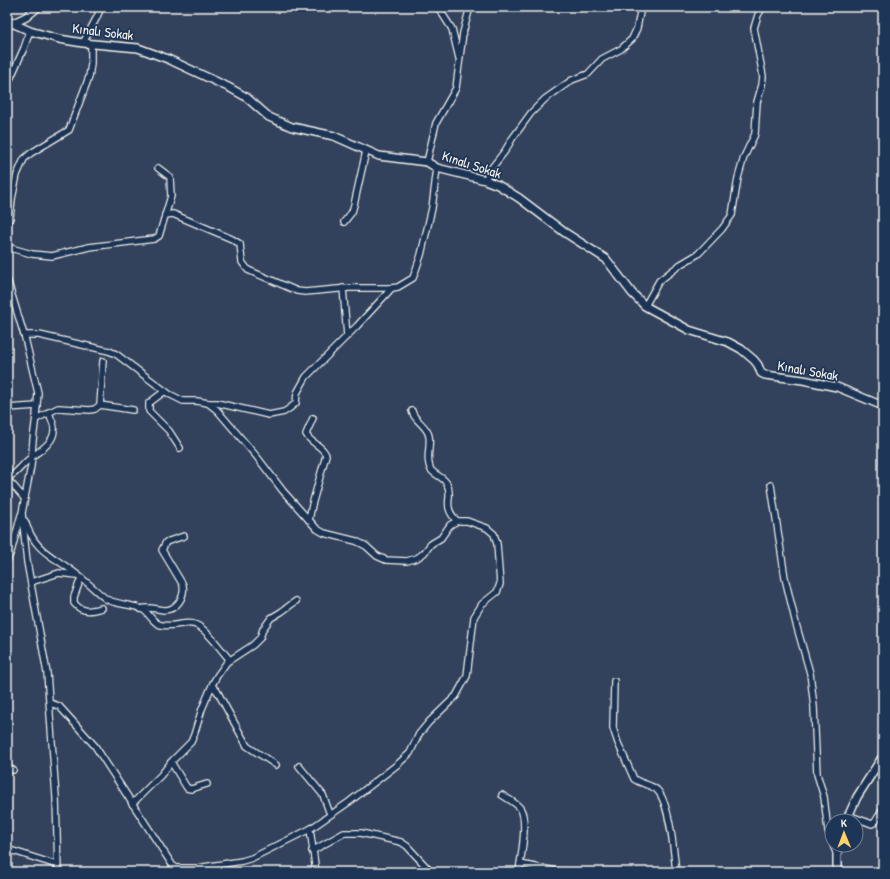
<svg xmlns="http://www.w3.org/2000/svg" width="890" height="879" font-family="'Patrick Hand',sans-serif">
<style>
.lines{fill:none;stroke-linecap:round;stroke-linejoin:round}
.minor-casing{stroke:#f4f1e8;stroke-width:8}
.tertiary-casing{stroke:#f4f1e8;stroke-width:10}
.minor{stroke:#1d3557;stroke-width:5.5}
.tertiary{stroke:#1d3557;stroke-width:7}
.labels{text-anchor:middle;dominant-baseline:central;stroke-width:3.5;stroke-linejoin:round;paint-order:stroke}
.street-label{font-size:14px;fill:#f4f1e8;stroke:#1d3557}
</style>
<rect width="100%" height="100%" fill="#32425d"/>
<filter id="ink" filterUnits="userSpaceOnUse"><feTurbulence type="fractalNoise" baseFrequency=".025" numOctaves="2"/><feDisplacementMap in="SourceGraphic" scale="8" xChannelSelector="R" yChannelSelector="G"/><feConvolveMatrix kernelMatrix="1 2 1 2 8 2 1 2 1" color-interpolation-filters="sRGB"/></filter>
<g filter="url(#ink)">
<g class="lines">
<defs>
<g id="minor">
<path d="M438,7L452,29L459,58"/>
<path d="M83,43L97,17L101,7"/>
<path d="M7,86L24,48L30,31"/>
<path d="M427,162L436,123L456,88L463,33L470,7"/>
<path d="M485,180L490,170L505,151L512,139L531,113L545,99L572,80L588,74L602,59L621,49L632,39L637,28L641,7"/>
<path d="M165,215L173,214L232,239L240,244L242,262L248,270L297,291L305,292L349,288H392L398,287L413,278L421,255L432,208L437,168"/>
<path d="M344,222L352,212L354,205L366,151"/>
<path d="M7,224L10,218L12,199L17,175L24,159L31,153L69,130L89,77L91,64V44"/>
<path d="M7,247L32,254L52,256L89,247L154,239L159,236L171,196L170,177L158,168"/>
<path d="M7,279L25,338L38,393L36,416L33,440L31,466L22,513L27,562L47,673L56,797L58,872"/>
<path d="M343,288L347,336"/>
<path d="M645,306L659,281L681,264L698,254L722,229L732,215L738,178L744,157L755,134L757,102L762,85L763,76L754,28L758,15L763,7"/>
<path d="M24,335H39L109,351L116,354L169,394L183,401H197L208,403L217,410L257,457L283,491L317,529L324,533L356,541L366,546L377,556L386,560L407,561L417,558L424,553L431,544L441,538L450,525L457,521H467L487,528L494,534L497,544L500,584L497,592L482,604L474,617L467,676L456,696L429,722L419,734L410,753L398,764L349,802L310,829L316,872"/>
<path d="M165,391L149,403V411L169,431L180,448"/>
<path d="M208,403H217L269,415L284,412L290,408L296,403L297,393L306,377L357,326L392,288"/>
<path d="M100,405L133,410"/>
<path d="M7,408L37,406"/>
<path d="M412,411C414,421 427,425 429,436C431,447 425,459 431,470C436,476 444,477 447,484C454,497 441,505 457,521"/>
<path d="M36,419L58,408L90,410L95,409L100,405L103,361"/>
<path d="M7,478C17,474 20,467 28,460C37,452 54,444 54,430C55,425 50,418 49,412"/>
<path d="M7,481L12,484L24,498"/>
<path d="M771,485L785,578L796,624L810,673L814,707L817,774L824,797L828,831L832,841"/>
<path d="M309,520L312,505L326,455C322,445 310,443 306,434L313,418"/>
<path d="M25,521C35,552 52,555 75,573C86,581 96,591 106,599C117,605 131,604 142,609C150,613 152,623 161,625C174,628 188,619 200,627C212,636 221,650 230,660"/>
<path d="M7,561L11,552L21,515"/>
<path d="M81,578L74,597V603C82,613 90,611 102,608"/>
<path d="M31,582L59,573L77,575"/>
<path d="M141,609C149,606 155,609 164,610C177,610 185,597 183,585L162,550L166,542L184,536"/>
<path d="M614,681L613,728L618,743L634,779C641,784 650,784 657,790C670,803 674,853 676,872"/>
<path d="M212,686L217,691L247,746L276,765"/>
<path d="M50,703L59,706L95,746L173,866L177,868H197L242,861L252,858L310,829"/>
<path d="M171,762L187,788L191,789L207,784"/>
<path d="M299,766L323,795L330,814"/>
<path d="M7,767L13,770"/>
<path d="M502,795C508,799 516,803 520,808C528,819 522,851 520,864"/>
<path d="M132,804L161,775L173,760L191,742L194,735L202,709L213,683L217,676L227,662L253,645L260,638L263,629L271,618L281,612L296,601"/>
<path d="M848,815L872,824L875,822L883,809"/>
<path d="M833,845L837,855"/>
<path d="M7,849L57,865"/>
<path d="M312,851L344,833H361L401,842L407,846L431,872"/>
<path d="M519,872L520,864L561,872"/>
</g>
<g id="tertiary">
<path d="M12,23L30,31L59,39L83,43L138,48L168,59L230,88L246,97L269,117L292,127L334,136L379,156L427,162L437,168L485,180L498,185L519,198L564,232L606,259L632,293L645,306L689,330L728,342L741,349L754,360L758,365L761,373L765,375L803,380L837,387L883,406"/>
<path d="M7,26L26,17L38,7"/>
<path d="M846,821L857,797L883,756"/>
<path d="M837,872V855L840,845"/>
</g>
</defs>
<use href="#minor" class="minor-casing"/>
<use href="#tertiary" class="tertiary-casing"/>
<use href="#minor" class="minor"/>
<use href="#tertiary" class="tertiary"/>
</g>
</g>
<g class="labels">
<g class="street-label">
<text transform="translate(103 31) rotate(7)">Kınalı Sokak</text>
<text transform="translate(472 164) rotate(18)">Kınalı Sokak</text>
<text transform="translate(808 370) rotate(10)">Kınalı Sokak</text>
</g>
</g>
<rect width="890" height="879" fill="none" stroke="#1d3557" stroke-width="24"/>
<rect x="12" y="12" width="866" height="855" fill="none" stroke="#f4f1e8" stroke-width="1.5" filter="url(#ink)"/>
<g transform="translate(844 833) rotate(359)"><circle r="19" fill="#1d3557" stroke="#738091"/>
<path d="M0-3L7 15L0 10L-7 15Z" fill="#ffd166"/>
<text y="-6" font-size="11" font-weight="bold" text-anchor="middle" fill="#f4f1e8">K</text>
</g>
</svg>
